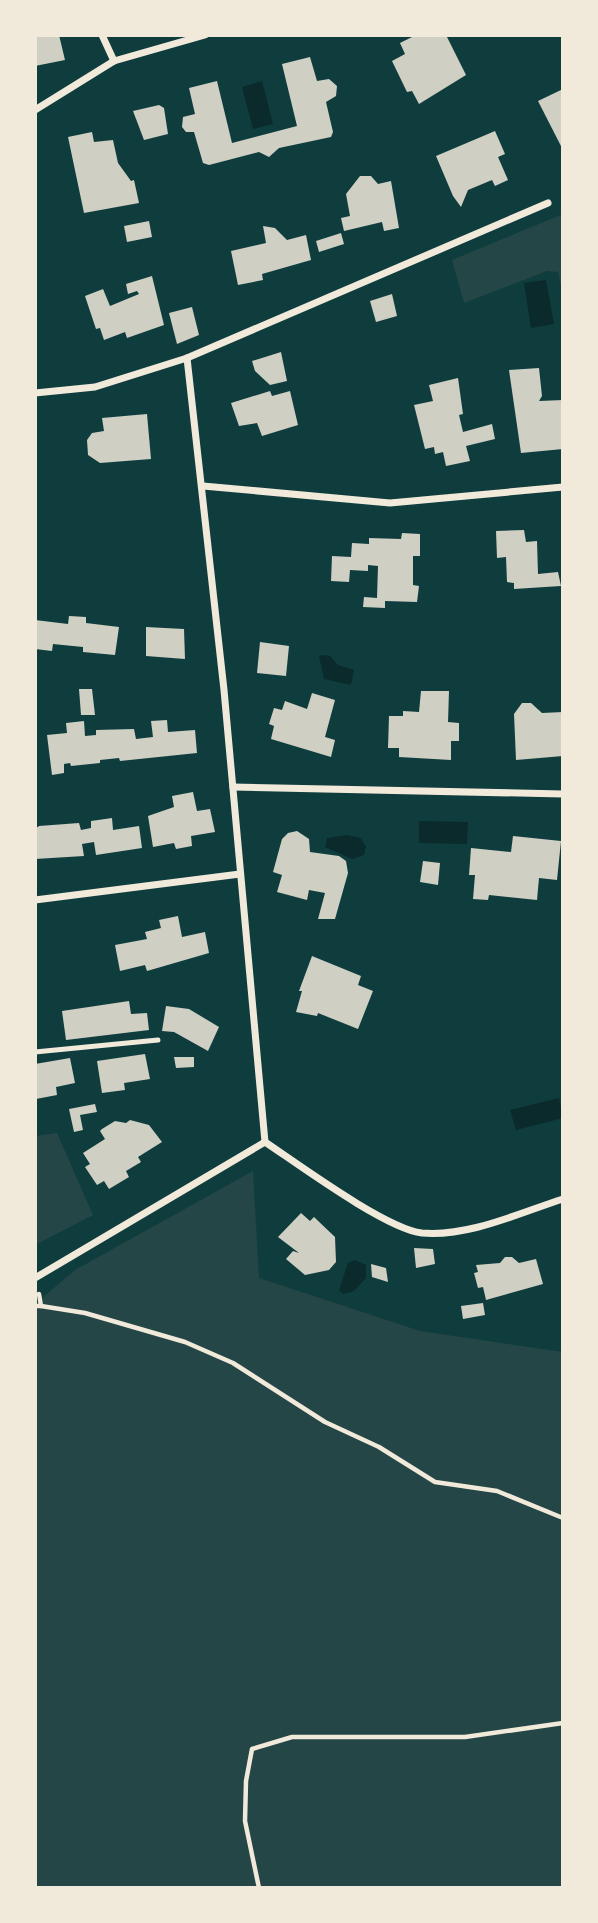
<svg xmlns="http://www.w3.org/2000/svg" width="598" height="1923" font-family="'Roboto Condensed',sans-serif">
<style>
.green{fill:#244646}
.water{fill:#0a2a2b}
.building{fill:#cfcfc3}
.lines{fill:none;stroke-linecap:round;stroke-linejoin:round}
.path{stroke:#f1e9da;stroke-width:4.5}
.service{stroke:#f1e9da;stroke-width:5}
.minor{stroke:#f1e9da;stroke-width:7}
</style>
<rect width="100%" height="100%" fill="#0f3d3e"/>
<g class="green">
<path d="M563,214V295L558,272L547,271L464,303L452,260Z"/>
<path d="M57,1133L93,1215L35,1245V1136Z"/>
<path d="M253,1171L259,1278L420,1331L563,1352V1888H35V1304L75,1270Z"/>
</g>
<g class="water">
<path d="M262,81L273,124L253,129L242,87Z"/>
<path d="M546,280L554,324L531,328L524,283Z"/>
<path d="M322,655L330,656L338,665L354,670L351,685L324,679L319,656Z"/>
<path d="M419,821L468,822L467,844L419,843Z"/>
<path d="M347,835L361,838L366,847L364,855L352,859L325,847L327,838Z"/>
<path d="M559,1098L563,1118L516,1130L510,1110Z"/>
<path d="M355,1260L366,1265V1278L354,1291L343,1294L339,1290L348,1263Z"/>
</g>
<g class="building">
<path d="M35,35H59L65,60L35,66Z"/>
<path d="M416,35H446L466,75L419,104L412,91L407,92L392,61L405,54L400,43Z"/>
<path d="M310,57L317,81L329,79L337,86L336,96L326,102L333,132L331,137L279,148L269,157L259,152L209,165L203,163L194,132H186L182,127L183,117L195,114L189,88L217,81L232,143L297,126L282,64Z"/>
<path d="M563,89V150L538,101Z"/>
<path d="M159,105L164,108L168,134L144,140L133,111Z"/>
<path d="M495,131L505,154L498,157L508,180L495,186L492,180L468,190L461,207L453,196L436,156Z"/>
<path d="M92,132L94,142L113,140L118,163L131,181L134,180L139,203L84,213L68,137Z"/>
<path d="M360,176H371L378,184L391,181L399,228L384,231L382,222L344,231L341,218L350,216L346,194Z"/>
<path d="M149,221L152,237L127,242L124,226Z"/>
<path d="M263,226L275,228L287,240L306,235L311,260L262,274L263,280L238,285L231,251L266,243Z"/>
<path d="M341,233L344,244L319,252L316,241Z"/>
<path d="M152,276L164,325L127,338L125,332L104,340L100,328L96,329L85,296L103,289L110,306L139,294L137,291L128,294L126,284Z"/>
<path d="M392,294L397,316L376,322L370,301Z"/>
<path d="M192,307L199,335L177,344L169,313Z"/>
<path d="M281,352L287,381L270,385L255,371L252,361Z"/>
<path d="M539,368L542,396L539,401L563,400V449L521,453L509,370Z"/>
<path d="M458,378L463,414L459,415L463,432L492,424L495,439L466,446L470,461L446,466L443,452L435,454L434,447L425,449L414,405L433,401L429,385Z"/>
<path d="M270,391L272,396L290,391L298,425L262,436L257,423L239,426L231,403Z"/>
<path d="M147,414L151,459L100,463L88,455L87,440L92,433L104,431L102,418Z"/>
<path d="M524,530L526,542L537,541L538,574L558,572L561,586L514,589V583L507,582L506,557L497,558L496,531Z"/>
<path d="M402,533L420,534V556H413V585L419,586L417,602L385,601V608L363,607L364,597L377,598L378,566L368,565V571L350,570L349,582L331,581L332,556L351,557L352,543L369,544V538L401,539Z"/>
<path d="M69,616L86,617V623L119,627L115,655L83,652V647L53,644L52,651L35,649V620L68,624Z"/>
<path d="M146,627L184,629L185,659L146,656Z"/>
<path d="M260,642L289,646L286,676L257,673Z"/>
<path d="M79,689H92L95,715H81Z"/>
<path d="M421,691H449L448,722L459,723V741H451V760L399,757V748H388L389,716H403V711L419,712Z"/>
<path d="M312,693L335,700L325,737L335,740L331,757L271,739L274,726L269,724L274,708L282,710L285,701L307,709Z"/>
<path d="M522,703H531L542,713L563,712V756L516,760L514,714Z"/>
<path d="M167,720L168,732L195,730L197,753L120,761L119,758L100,760V763L71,766L70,763L64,764V773L52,775L47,735L67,733L66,723L84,721L85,736L96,735V730L134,729L136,739L153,737L151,721Z"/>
<path d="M193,792L197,811L210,809L215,832L191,836L192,846L176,849L174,843L153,847L148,816L174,807L172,796Z"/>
<path d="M112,818L113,830L139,826L142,848L96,855L94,842L82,844L84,856L35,859V829L39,826L79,823L81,830L91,828V821Z"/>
<path d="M297,831L309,839L310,852L339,856L346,861L348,873L335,919H318L325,893L309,890L307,900L277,892L282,875L273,872L282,839L288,833Z"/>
<path d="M513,836L561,841L557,880L539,878L537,900L489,895L488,900L473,899L475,875H469L471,848L511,852Z"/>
<path d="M423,861L440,863L438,885L420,882Z"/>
<path d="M178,916L182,937L205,932L209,953L147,971L145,965L120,971L115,945L147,939L145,932L161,928L159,920Z"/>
<path d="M312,956L361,976L358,985L373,991L358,1029L318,1013L317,1016L296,1012L302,991H299Z"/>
<path d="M129,1001L131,1014L147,1013L149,1030L66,1040L62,1011Z"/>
<path d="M166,1006L189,1009L219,1027L208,1051L174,1032L162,1031Z"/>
<path d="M145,1054L150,1079L124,1083L125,1090L102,1093L97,1061Z"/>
<path d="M174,1057H194V1067L176,1068Z"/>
<path d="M70,1058L75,1083L56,1087L57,1095L36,1099L35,1064Z"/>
<path d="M95,1104L97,1112L80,1115L83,1130L74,1132L69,1109Z"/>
<path d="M130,1120L149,1125L162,1142L138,1157L141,1162L126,1171L129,1177L109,1189L104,1181L97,1185L85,1167L90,1164L83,1153L105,1139L100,1131L102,1129L115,1121L126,1123Z"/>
<path d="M301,1213L310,1221L314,1217L335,1237L336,1262L329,1270L305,1275L286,1259L293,1251L299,1253L278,1237Z"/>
<path d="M414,1248L433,1249L435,1264L416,1268Z"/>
<path d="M505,1257H512L519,1263L536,1259L543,1284L486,1300L483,1287L478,1288L474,1273L478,1272L476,1265L500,1263Z"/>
<path d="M371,1264L386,1268L388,1282L372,1277Z"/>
<path d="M483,1303L485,1315L463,1319L461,1306Z"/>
</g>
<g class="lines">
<g class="path">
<path d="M35,1306H41L39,1294"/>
<path d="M41,1306L85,1313L185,1342L233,1363L325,1422L379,1447L435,1482L497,1491L563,1518"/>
<path d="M259,1888L245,1821L246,1781L252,1749L292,1737H465L563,1723"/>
</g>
<path class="service" d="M35,1052L158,1040"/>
<g class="minor">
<path d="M102,35L114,61"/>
<path d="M35,110L114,61L205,35"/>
<path d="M187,358L224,690L265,1142"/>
<path d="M35,393L95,387L187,358L548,203"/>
<path d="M203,486L390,503L563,487"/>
<path d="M233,787L563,794"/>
<path d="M35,900L240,874"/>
<path d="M265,1142C298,1164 386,1229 422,1233C469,1237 519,1213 563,1199"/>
<path d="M35,1278L265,1142"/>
</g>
</g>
<rect width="598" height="1923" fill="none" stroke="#f1e9da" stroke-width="74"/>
</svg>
